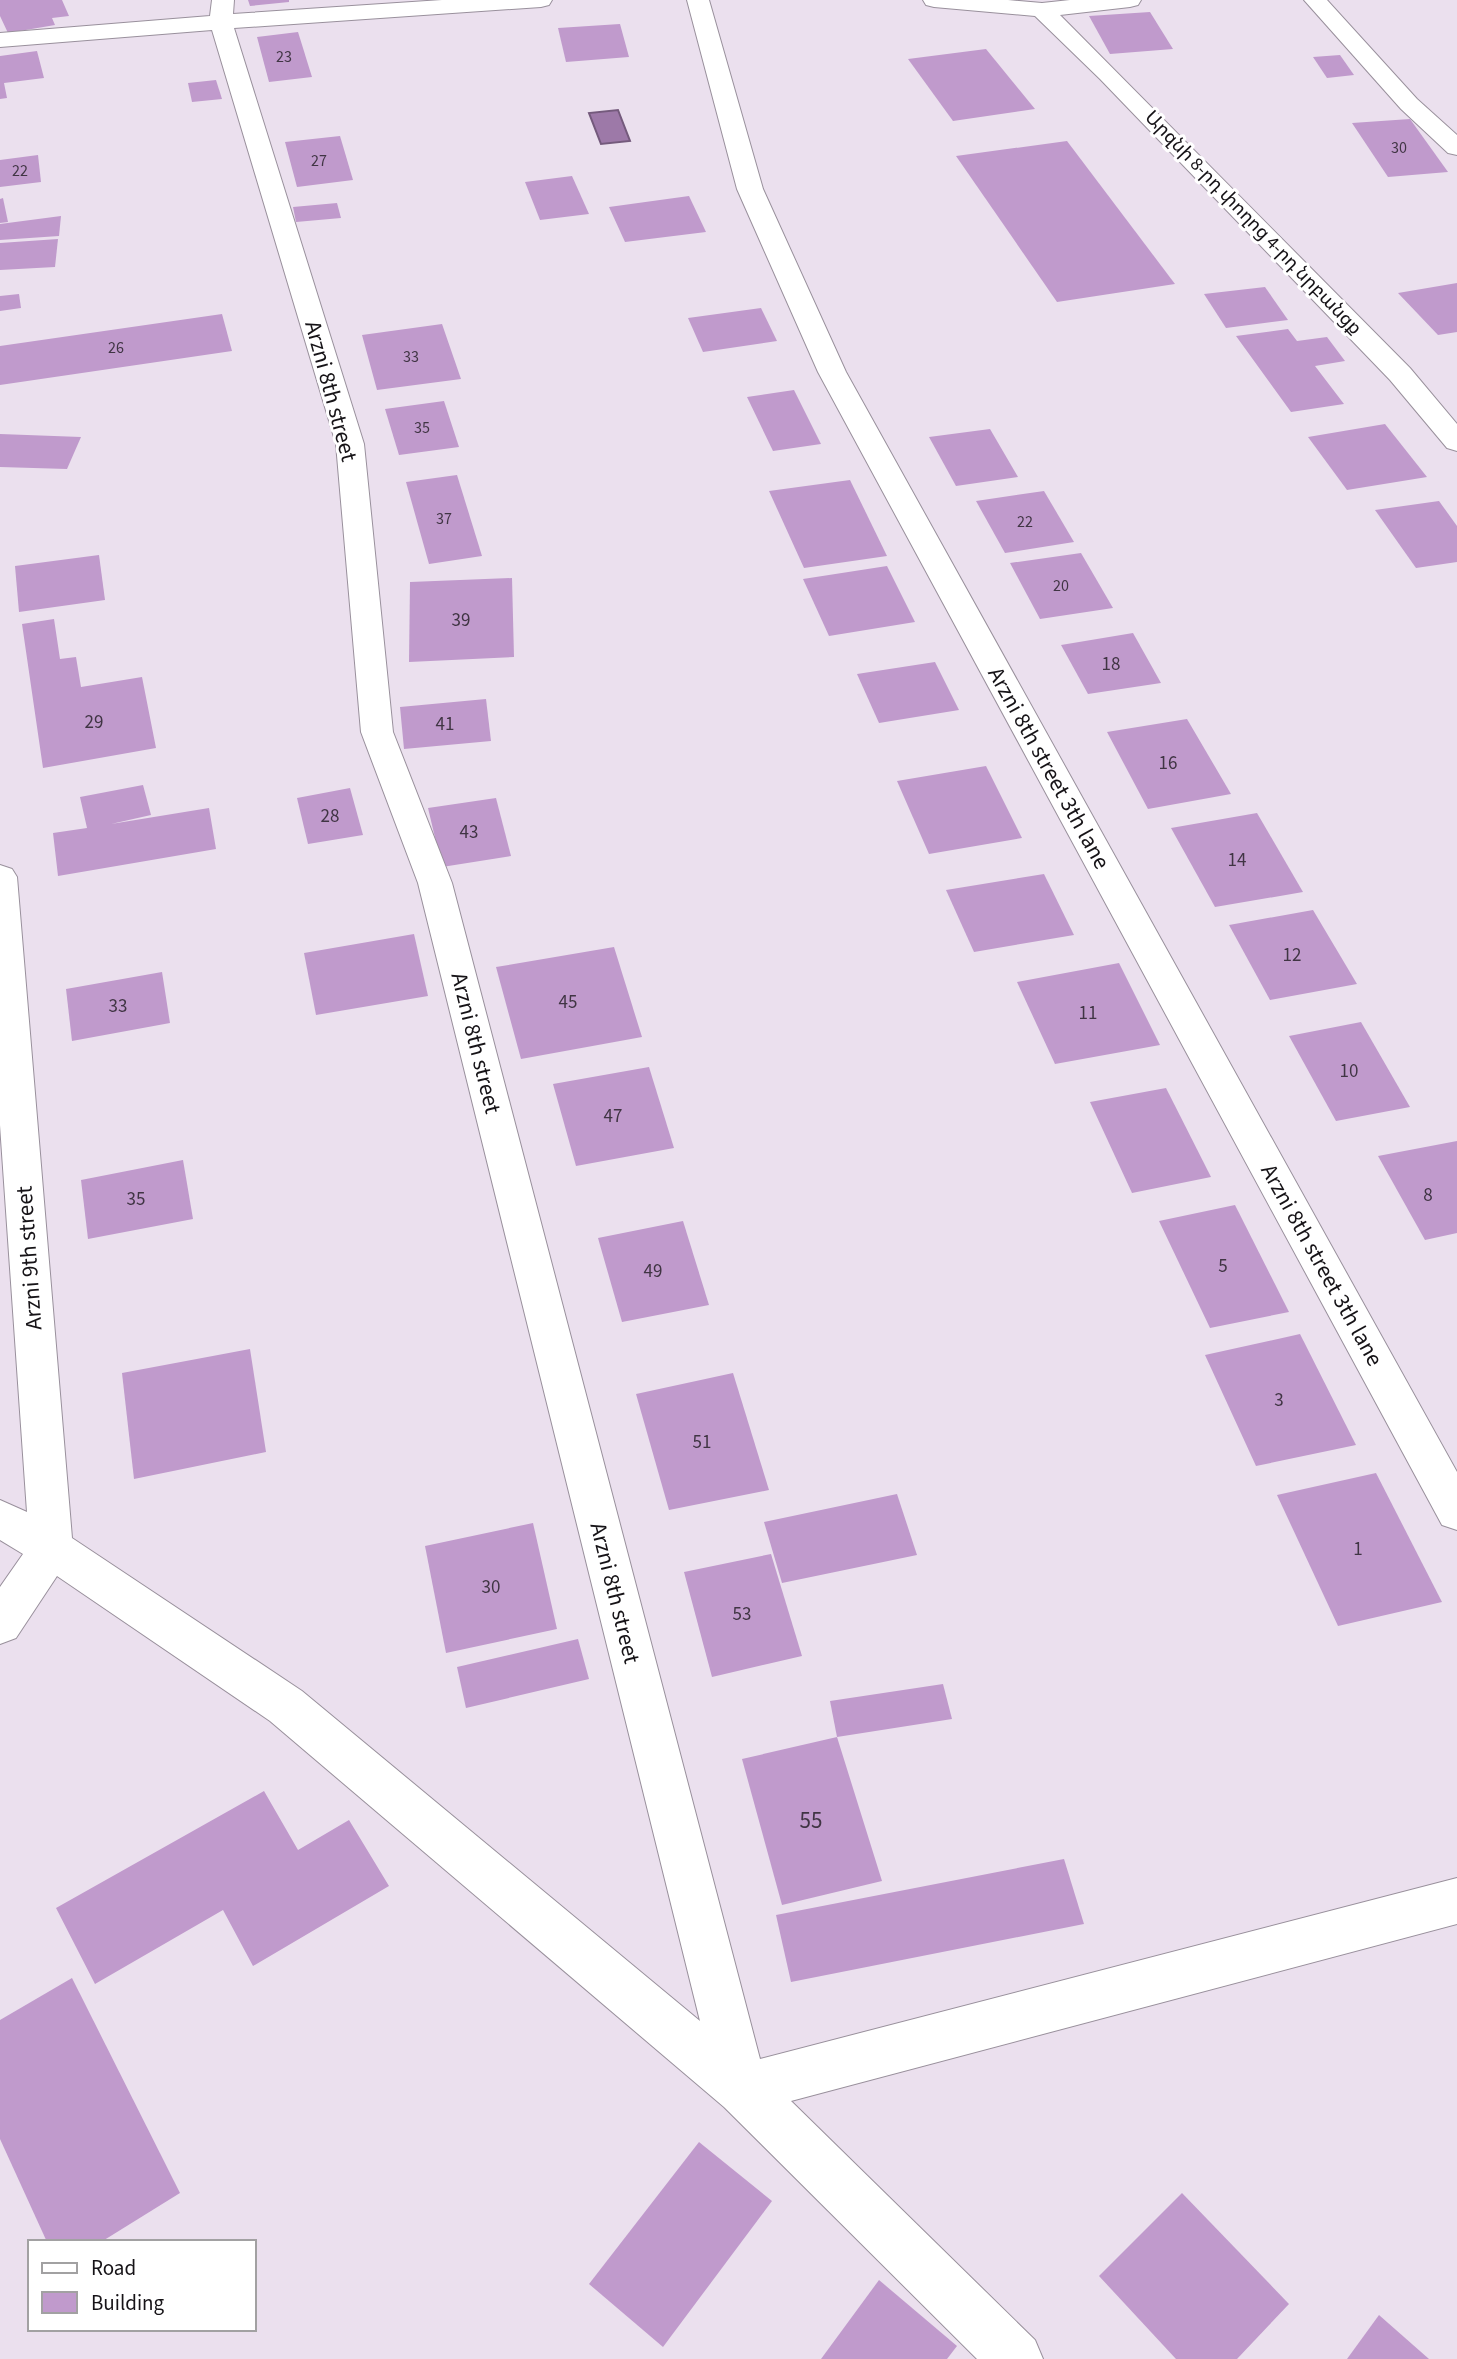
<svg xmlns="http://www.w3.org/2000/svg" width="1457" height="2359" font-family="'Source Sans 3','Noto Sans Armenian',sans-serif">
<style>
.water{fill:#9d79a8;stroke:#745a7c;stroke-width:2}
.building{fill:#c09acc}
.lines{fill:none;stroke-linecap:round;stroke-linejoin:round}
.street-casing{stroke:#99909c;stroke-width:2}
.street{fill:#fff;fill-rule:evenodd}
.labels{text-anchor:middle;dominant-baseline:central;stroke-width:6;stroke-linejoin:round;paint-order:stroke}
.far-number-label{font-size:16px;fill:#403544}
.far-street-label{font-size:19px;fill:#161317;stroke:#fff}
.number-label{font-size:19px;fill:#403544}
.street-label{font-size:23px;fill:#161317;stroke:#fff}
.near-number-label{font-size:23px;fill:#403544}
</style>
<rect width="100%" height="100%" fill="#ebe0ee"/>
<path class="water" d="M618,110L630,141L601,144L589,113Z"/>
<g class="building">
<path d="M0,0H62L69,16L52,18L55,25L8,33L0,16Z"/>
<path d="M248,0H289V2L250,6Z"/>
<path d="M1150,12L1173,49L1110,54L1089,16Z"/>
<path d="M620,24L629,57L566,62L558,28Z"/>
<path d="M298,32L312,77L269,82L257,37Z"/>
<path d="M986,49L1035,109L953,121L908,59Z"/>
<path d="M37,51L44,78L4,83L7,98L0,99V56Z"/>
<path d="M1340,55L1354,75L1327,78L1313,57Z"/>
<path d="M216,80L222,99L192,102L188,83Z"/>
<path d="M1410,119L1448,172L1388,177L1352,123Z"/>
<path d="M340,136L353,180L297,187L285,142Z"/>
<path d="M1067,141L1175,284L1057,302L956,156Z"/>
<path d="M38,155L41,182L0,187V160Z"/>
<path d="M572,176L589,214L540,220L525,182Z"/>
<path d="M689,196L706,232L625,242L609,207Z"/>
<path d="M3,198L8,222L0,223V199Z"/>
<path d="M337,203L341,218L296,222L293,207Z"/>
<path d="M61,216L59,236L0,240V224Z"/>
<path d="M58,239L55,267L0,270V243Z"/>
<path d="M1457,283V332L1438,335L1398,293Z"/>
<path d="M1265,287L1288,320L1226,328L1204,294Z"/>
<path d="M19,294L21,308L0,311V296Z"/>
<path d="M761,308L777,341L703,352L688,318Z"/>
<path d="M222,314L232,351L0,385V346Z"/>
<path d="M442,324L461,379L377,390L362,335Z"/>
<path d="M1288,329L1297,341L1327,337L1345,361L1315,366L1344,404L1291,412L1236,336Z"/>
<path d="M794,390L821,444L773,451L747,397Z"/>
<path d="M444,401L459,447L399,455L385,409Z"/>
<path d="M1385,424L1427,477L1347,490L1308,437Z"/>
<path d="M990,429L1018,477L956,486L929,437Z"/>
<path d="M0,434L81,437L67,469L0,467Z"/>
<path d="M457,475L482,556L429,564L406,482Z"/>
<path d="M850,480L887,556L804,568L769,491Z"/>
<path d="M1044,491L1074,542L1005,553L976,501Z"/>
<path d="M1439,501L1457,526V562L1416,568L1375,510Z"/>
<path d="M1081,553L1113,608L1040,619L1010,563Z"/>
<path d="M99,555L105,600L19,612L15,566Z"/>
<path d="M887,566L915,622L829,636L803,579Z"/>
<path d="M512,578L514,657L409,662L410,582Z"/>
<path d="M54,619L60,659L76,657L81,687L142,677L156,748L43,768L22,624Z"/>
<path d="M1133,633L1161,683L1088,694L1061,645Z"/>
<path d="M935,662L959,710L879,723L857,674Z"/>
<path d="M486,699L491,741L404,749L400,707Z"/>
<path d="M1187,719L1231,794L1148,809L1107,732Z"/>
<path d="M986,766L1022,838L929,854L897,781Z"/>
<path d="M143,785L151,815L111,824L209,808L216,849L58,876L53,833L87,828L80,797Z"/>
<path d="M350,788L363,835L308,844L297,798Z"/>
<path d="M496,798L511,856L442,867L428,808Z"/>
<path d="M1257,813L1303,892L1215,907L1171,828Z"/>
<path d="M1044,874L1074,935L974,952L946,890Z"/>
<path d="M1313,910L1357,984L1270,1000L1229,925Z"/>
<path d="M414,934L428,996L316,1015L304,953Z"/>
<path d="M614,947L642,1037L521,1059L496,967Z"/>
<path d="M1119,963L1160,1045L1055,1064L1017,982Z"/>
<path d="M162,972L170,1023L72,1041L66,989Z"/>
<path d="M1361,1022L1410,1107L1336,1121L1289,1036Z"/>
<path d="M649,1067L674,1148L576,1166L553,1084Z"/>
<path d="M1166,1088L1211,1177L1132,1193L1090,1102Z"/>
<path d="M1457,1141V1233L1425,1240L1378,1156Z"/>
<path d="M183,1160L193,1219L88,1239L81,1180Z"/>
<path d="M1235,1205L1289,1312L1210,1328L1159,1221Z"/>
<path d="M683,1221L709,1305L622,1322L598,1238Z"/>
<path d="M1300,1334L1356,1445L1256,1466L1205,1355Z"/>
<path d="M250,1349L266,1452L134,1479L122,1373Z"/>
<path d="M733,1373L769,1490L669,1510L636,1394Z"/>
<path d="M1376,1473L1442,1602L1338,1626L1277,1495Z"/>
<path d="M897,1494L917,1555L782,1583L764,1522Z"/>
<path d="M533,1523L557,1629L446,1653L425,1546Z"/>
<path d="M771,1554L802,1656L712,1677L684,1572Z"/>
<path d="M578,1639L589,1679L466,1708L457,1667Z"/>
<path d="M943,1684L952,1719L837,1737L830,1701Z"/>
<path d="M837,1737L882,1881L782,1905L742,1759Z"/>
<path d="M264,1791L298,1850L349,1820L389,1886L253,1966L223,1910L95,1984L56,1908Z"/>
<path d="M1064,1859L1084,1924L791,1982L776,1915Z"/>
<path d="M72,1978L180,2193L101,2242H47L0,2139V2020Z"/>
<path d="M699,2142L772,2201L663,2347L589,2284Z"/>
<path d="M1182,2193L1289,2304L1237,2359H1176L1099,2276Z"/>
<path d="M879,2280L957,2346L947,2359H821Z"/>
<path d="M1379,2315L1429,2359H1347Z"/>
</g>
<g class="lines">
<defs>
<g id="street">
<path d="M212,0H234L233,14L442,0H552L549,5L541,7L234,28L364,444L393,732L452,883L760,2059L1457,1878V1924L791,2101L1035,2340L1043,2359H977L724,2107L270,1721L57,1576L16,1638L0,1644V1587L23,1554L0,1540V1500L27,1512L0,1125V865L12,869L17,877L72,1538L302,1691L700,2021L418,883L361,732L336,444L212,30L0,47V33L210,16Z"/>
<path d="M687,0H709L763,189L846,372L1457,1472V1530L1442,1525L818,372L737,189Z"/>
<path d="M923,0H1008L1042,3L1070,0H1141L1138,5L1130,7L1060,15L1410,368L1457,424V451L1447,448L1390,380L1100,79L1035,16L934,7L926,5Z"/>
<path d="M1304,0H1327L1417,99L1457,135V155L1448,153L1401,109Z"/>
</g>
</defs>
<use href="#street" class="street-casing"/>
<use href="#street" class="street"/>
</g>
<g class="labels">
<g class="far-number-label">
<text x="284" y="57">23</text>
<text x="1399" y="148">30</text>
<text x="319" y="161">27</text>
<text x="20" y="171">22</text>
<text x="116" y="348">26</text>
<text x="411" y="357">33</text>
<text x="422" y="428">35</text>
<text x="444" y="519">37</text>
<text x="1025" y="522">22</text>
<text x="1061" y="586">20</text>
</g>
<g class="far-street-label">
<text transform="translate(1253 223) rotate(46)">Արզնի 8-րդ փողոց 4-րդ նրբանցք</text>
</g>
<g class="number-label">
<text x="461" y="620">39</text>
<text x="1111" y="664">18</text>
<text x="94" y="722">29</text>
<text x="445" y="724">41</text>
<text x="1168" y="763">16</text>
<text x="330" y="816">28</text>
<text x="469" y="832">43</text>
<text x="1237" y="860">14</text>
<text x="1292" y="955">12</text>
<text x="568" y="1002">45</text>
<text x="118" y="1006">33</text>
<text x="1088" y="1013">11</text>
<text x="1349" y="1071">10</text>
<text x="613" y="1116">47</text>
<text x="1428" y="1195">8</text>
<text x="136" y="1199">35</text>
<text x="1223" y="1266">5</text>
<text x="653" y="1271">49</text>
<text x="1279" y="1400">3</text>
<text x="702" y="1442">51</text>
<text x="1358" y="1549">1</text>
<text x="491" y="1587">30</text>
<text x="742" y="1614">53</text>
</g>
<g class="street-label">
<text transform="translate(331 391) rotate(75)">Arzni 8th street</text>
<text transform="translate(1049 768) rotate(61)">Arzni 8th street 3th lane</text>
<text transform="translate(476 1043) rotate(76)">Arzni 8th street</text>
<text transform="translate(29 1258) rotate(-94)">Arzni 9th street</text>
<text transform="translate(1322 1265) rotate(61)">Arzni 8th street 3th lane</text>
<text transform="translate(615 1593) rotate(76)">Arzni 8th street</text>
</g>
<g class="near-number-label">
<text x="811" y="1820">55</text>
</g>
</g>
<rect x="28" y="2240" width="228" height="91" fill="#ffffff" stroke="#a2a1a2" stroke-width="2"/>
<rect x="42" y="2263" width="35" height="10" fill="#ffffff" stroke="#a2a1a2" stroke-width="2"/>
<text x="91" y="2275" font-size="21" fill="#161317">Road</text>
<rect x="42" y="2292" width="35" height="21" fill="#c09acc" stroke="#a2a1a2" stroke-width="2"/>
<text x="91" y="2310" font-size="21" fill="#161317">Building</text>
</svg>
